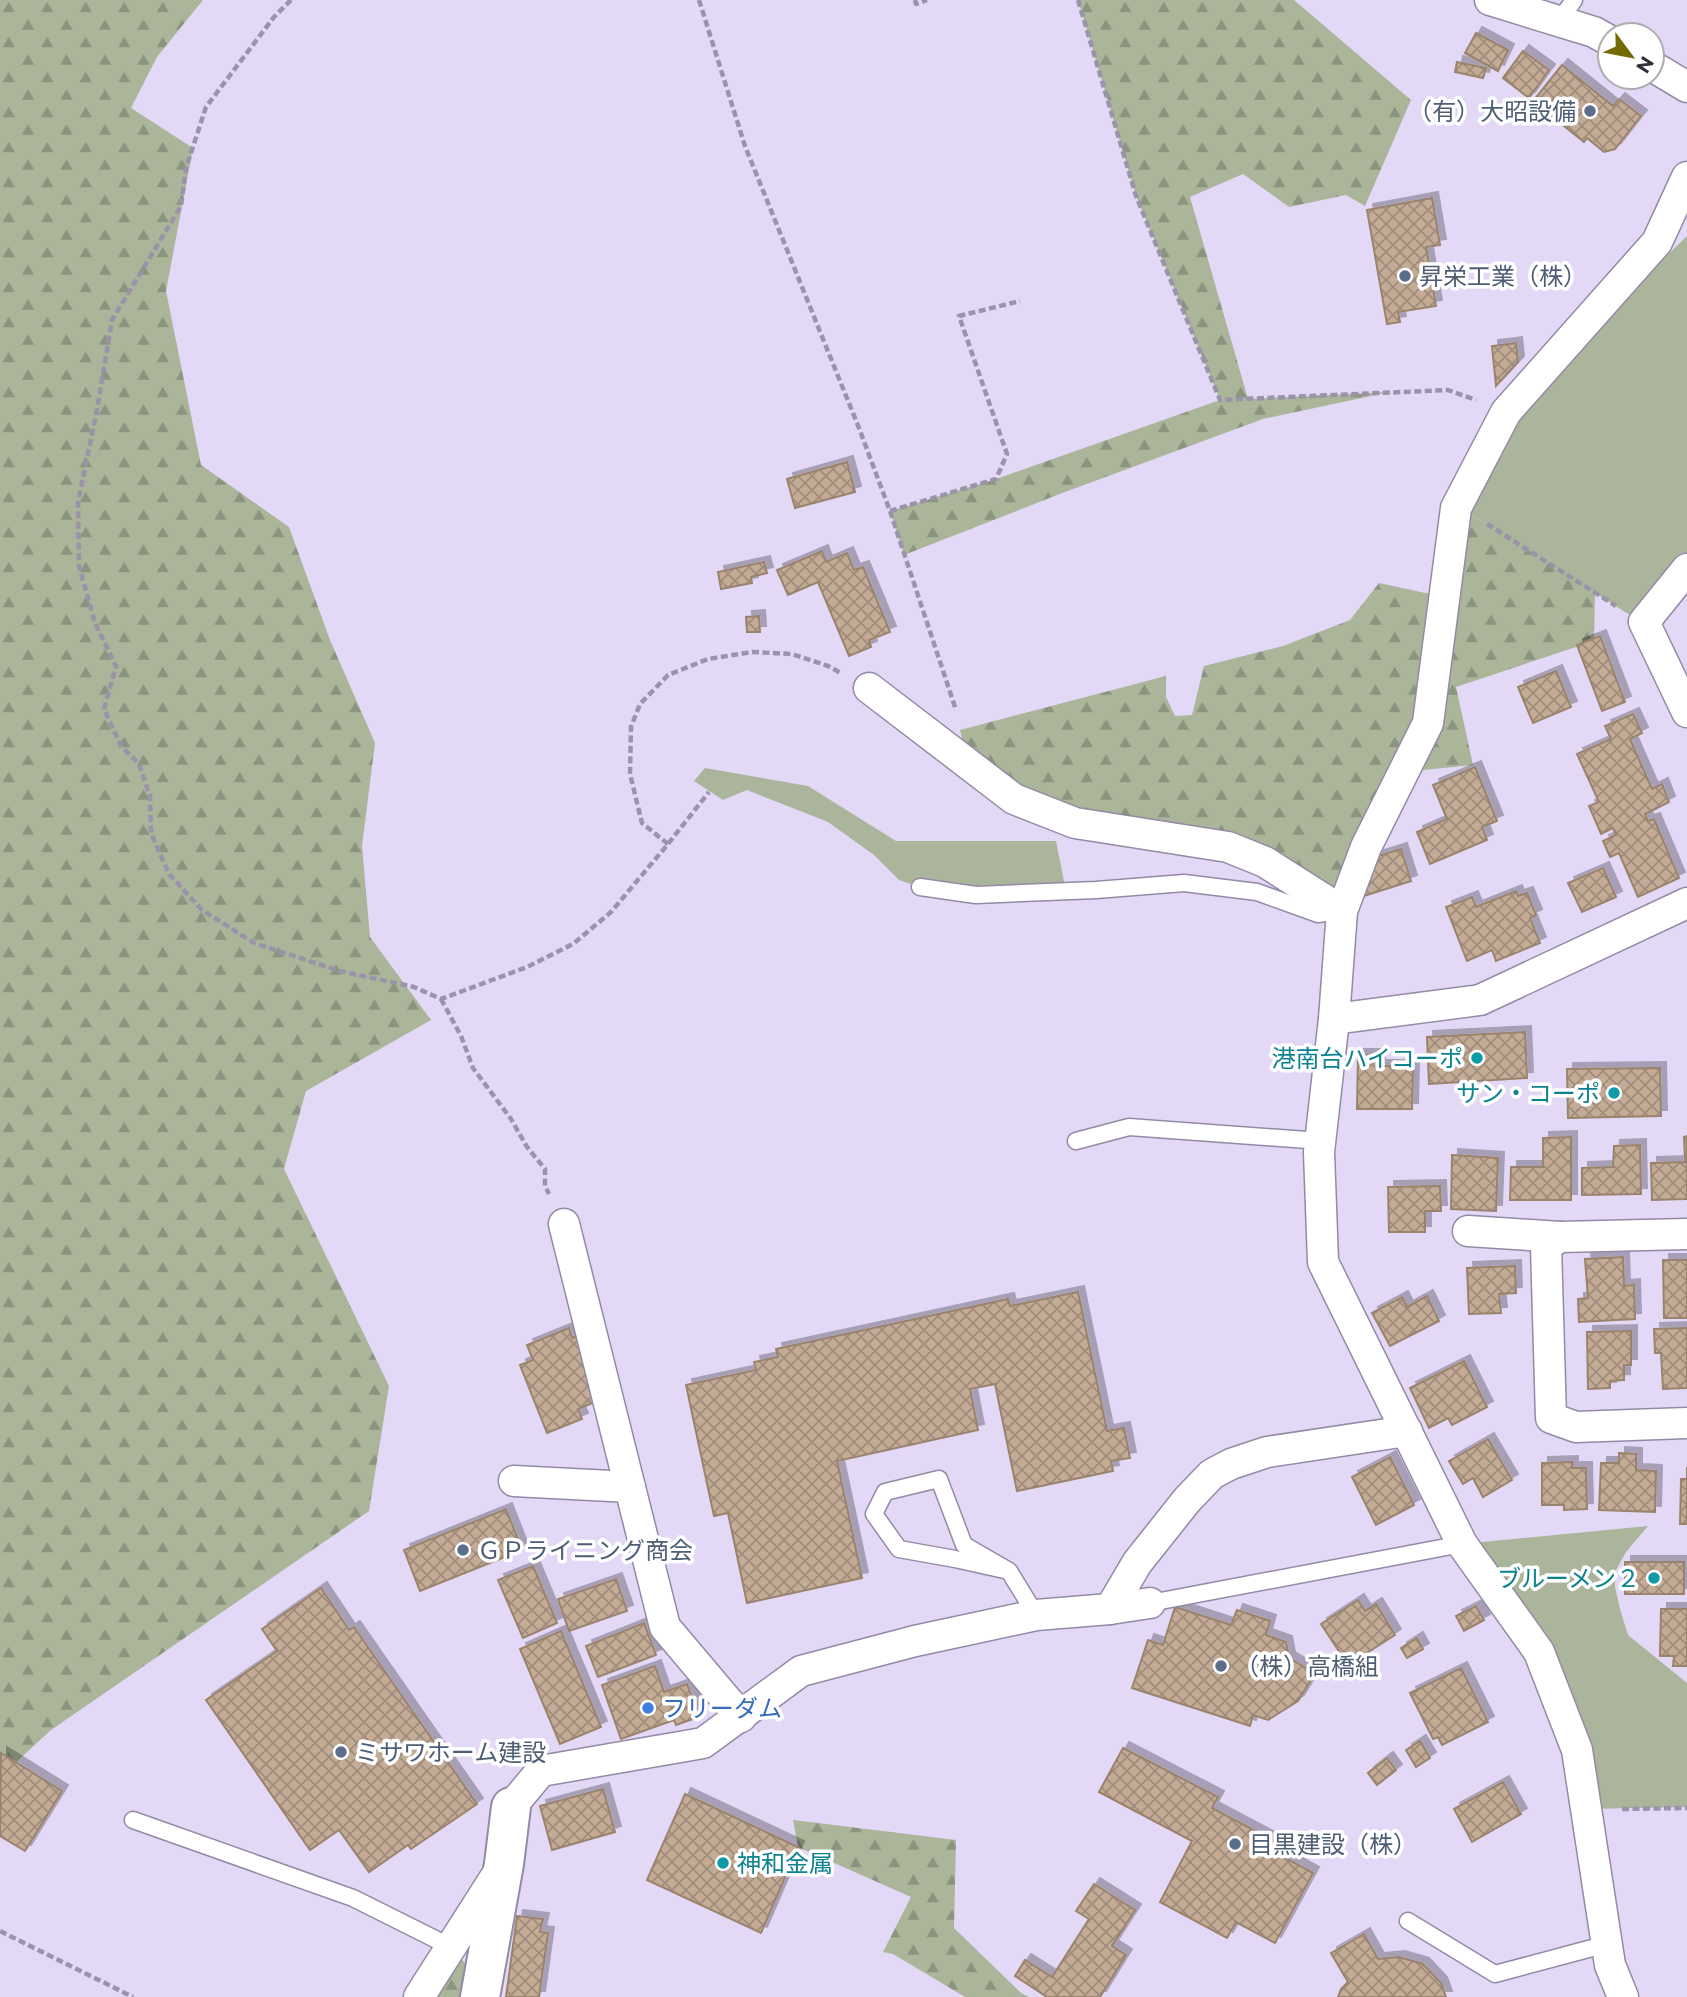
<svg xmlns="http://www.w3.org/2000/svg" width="1687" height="1997" font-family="Montserrat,'Noto Sans JP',sans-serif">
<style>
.grass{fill:#abb59c}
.forest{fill:url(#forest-firs)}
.building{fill:url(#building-cross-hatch);stroke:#9a836d;stroke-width:2;filter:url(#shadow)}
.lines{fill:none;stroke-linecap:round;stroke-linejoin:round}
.lane-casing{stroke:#938aa5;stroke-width:19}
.street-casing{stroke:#938aa5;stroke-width:33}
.secondary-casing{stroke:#938aa5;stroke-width:42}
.path{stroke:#9a93a9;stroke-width:4.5;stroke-dasharray:7 3.5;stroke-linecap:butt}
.lane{stroke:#fff;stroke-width:16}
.street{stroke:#fff;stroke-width:30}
.secondary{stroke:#fff;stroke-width:38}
.service-dot{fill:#5c6f8a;stroke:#fff;stroke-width:2.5}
.culture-dot{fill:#0f9aa8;stroke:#fff;stroke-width:2.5}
.shop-dot{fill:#3f7fe0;stroke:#fff;stroke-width:2.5}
.labels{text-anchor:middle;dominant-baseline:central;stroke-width:7;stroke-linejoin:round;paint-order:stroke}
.service-label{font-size:24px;fill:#4e5e75;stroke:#fff;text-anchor:start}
.culture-label{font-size:24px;fill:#0d838f;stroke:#fff;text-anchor:end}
.shop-label{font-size:24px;fill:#366cbe;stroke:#fff;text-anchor:start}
</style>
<defs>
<pattern id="forest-firs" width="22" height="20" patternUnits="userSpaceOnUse" patternTransform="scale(1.75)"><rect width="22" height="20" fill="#aab599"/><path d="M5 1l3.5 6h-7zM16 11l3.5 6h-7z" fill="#8b947e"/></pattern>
<pattern id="building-cross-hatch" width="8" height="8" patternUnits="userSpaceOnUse" patternTransform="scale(1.75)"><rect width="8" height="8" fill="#c4ab95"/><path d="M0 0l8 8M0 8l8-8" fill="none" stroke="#a08c7b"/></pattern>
<filter id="shadow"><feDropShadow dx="6" dy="-6" stdDeviation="0" flood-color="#0004"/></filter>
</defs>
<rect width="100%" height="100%" fill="#e3d9f7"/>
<g class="grass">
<path d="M1687,236V569L1644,622L1625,612L1474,516L1456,508L1506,412Z"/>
<path d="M705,768L808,786L896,841H1056L1066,891L920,887L899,880L874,855L828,822L747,790L723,800L694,781Z"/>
<path d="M1648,1526L1626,1552L1615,1572V1587L1620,1609L1628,1635L1687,1683V1807L1586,1809L1577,1750L1462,1544Z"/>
</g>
<g class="forest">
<path d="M0,0H203L157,57L131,108L193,148L166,291L201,465L289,527L330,640L375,743L362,846L370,937L431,1020L306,1091L284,1169L389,1386L369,1511L51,1730L0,1777Z"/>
<path d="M1078,0H1294L1411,100L1365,206L1346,195L1289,207L1243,174L1190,197L1248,399L1390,392L1263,419L1065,492L904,555L890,511L996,479L1220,400L1136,196Z"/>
<path d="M1456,508L1474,516L1595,592L1594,641L1456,687L1473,765L1403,772L1342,911L1265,862L1075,823L969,765L960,730L1166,676V697L1175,716L1192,715L1204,666L1283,646L1350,620L1379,583L1444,597Z"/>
<path d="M793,1820L956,1840L954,1928L1021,1993L1029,1997H965L893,1954L883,1952L911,1897L798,1847Z"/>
<path d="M451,1947L482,1983L481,1997H419Z"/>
</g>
<g class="building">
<path d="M1476,33L1508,50L1498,71L1465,53Z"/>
<path d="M1523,51L1549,70L1529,98L1503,78Z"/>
<path d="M1457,62L1486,68L1483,78L1455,72Z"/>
<path d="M1562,65L1613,106L1619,99L1641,116L1615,149L1604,152L1587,138L1584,142L1533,101Z"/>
<path d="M1432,198L1440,245L1426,247L1436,306L1398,312L1400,322L1387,324L1367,210Z"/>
<path d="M1516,343L1518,362L1496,386L1492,346Z"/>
<path d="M847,462L855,492L795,508L787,479Z"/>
<path d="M822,551L826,562L847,553L854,570L863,567L890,632L869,640L871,647L849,656L818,582L788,595L777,570Z"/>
<path d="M764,562L767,573L751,577L752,583L721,589L718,572Z"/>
<path d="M759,616L760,632H747L746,617Z"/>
<path d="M1600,636L1625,702L1602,711L1577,645Z"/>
<path d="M1556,671L1571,707L1533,723L1518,687Z"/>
<path d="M1633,714L1642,733L1630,739L1652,789L1662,784L1669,802L1645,814L1648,821L1654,819L1679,878L1638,897L1619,853L1610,857L1603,841L1616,835L1613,828L1601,834L1589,806L1599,802L1577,754L1611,739L1605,726Z"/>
<path d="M1475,767L1497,821L1482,827L1487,840L1430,864L1417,832L1447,819L1433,785Z"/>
<path d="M1401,849L1411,881L1361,897L1378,856Z"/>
<path d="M1603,868L1616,897L1582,912L1568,883Z"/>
<path d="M1516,891L1518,896L1527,893L1536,915L1530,918L1540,943L1496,961L1492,950L1467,961L1446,907L1472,897L1476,907Z"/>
<path d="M1525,1032L1527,1078L1429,1084L1427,1037Z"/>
<path d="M1358,1055H1379V1066H1413L1412,1109H1357Z"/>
<path d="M1660,1068L1661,1116L1568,1118L1567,1069Z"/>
<path d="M1687,1136V1199L1652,1200L1651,1163L1685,1162L1684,1137Z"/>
<path d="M1571,1137V1200H1510L1511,1167H1543V1138Z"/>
<path d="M1640,1145L1641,1194L1582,1195V1168L1613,1167L1614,1146Z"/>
<path d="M1452,1155L1498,1158L1496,1211L1451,1209Z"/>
<path d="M1440,1186L1441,1211H1425V1232H1389L1388,1187Z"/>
<path d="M1623,1257L1624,1286L1634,1285L1635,1319L1579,1322L1578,1299L1588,1298L1585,1259Z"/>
<path d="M1663,1260H1687V1318H1664Z"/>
<path d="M1515,1266L1516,1293L1499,1294L1501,1313L1469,1314L1467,1268Z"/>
<path d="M1078,1292L1107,1431L1124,1428L1130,1458L1111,1461L1113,1471L1017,1491L995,1384L970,1389L978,1430L837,1461L862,1578L747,1603L728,1513L714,1516L686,1385L756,1370L754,1362L778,1357L776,1349L1008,1299L1010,1306Z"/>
<path d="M1427,1296L1439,1321L1390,1346L1372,1313L1402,1297L1407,1307Z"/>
<path d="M569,1328L572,1338L579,1335L595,1402L578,1409L582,1419L547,1433L520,1365L533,1360L527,1345Z"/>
<path d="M1687,1328V1388L1663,1389L1661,1353H1655L1654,1329Z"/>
<path d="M1631,1331V1365H1624V1380L1610,1381V1388L1588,1389L1587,1332Z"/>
<path d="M1464,1361L1487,1407L1452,1425L1448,1418L1429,1428L1410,1388Z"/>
<path d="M1488,1439L1512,1480L1483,1497L1473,1478L1463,1484L1449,1461Z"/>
<path d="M1619,1453L1636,1454V1470L1656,1471L1655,1512L1599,1510L1601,1463H1619Z"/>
<path d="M1390,1457L1414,1505L1376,1525L1352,1477Z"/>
<path d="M1572,1462V1468H1586L1587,1509L1564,1510V1505H1542V1463Z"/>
<path d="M1687,1467V1524H1680L1681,1479H1687Z"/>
<path d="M506,1509L522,1550L420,1591L404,1550Z"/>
<rect x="1625" y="1562" width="59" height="32"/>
<path d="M533,1566L557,1623L523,1638L498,1580Z"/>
<path d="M616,1579L627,1611L569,1631L558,1599Z"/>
<path d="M321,1588L349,1630L354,1627L477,1804L411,1849L408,1845L369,1872L339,1830L310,1850L206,1700L277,1651L262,1629Z"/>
<path d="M1358,1600L1365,1611L1376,1604L1395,1635L1348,1665L1321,1624Z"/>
<path d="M1476,1606L1484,1620L1464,1631L1456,1616Z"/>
<path d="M1175,1607L1231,1625L1237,1610L1270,1621L1266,1635L1286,1642L1289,1658L1315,1673L1298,1701L1268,1720L1253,1715L1250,1726L1132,1688L1148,1640L1163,1645Z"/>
<path d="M1661,1609H1687V1666H1673L1674,1656H1660Z"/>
<path d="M644,1623L656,1655L598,1677L586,1646Z"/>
<path d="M561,1631L601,1727L560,1744L520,1649Z"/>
<path d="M1417,1638L1423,1649L1407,1658L1401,1648Z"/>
<path d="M655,1666L664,1692L687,1684L699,1717L676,1725L674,1720L621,1739L602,1685Z"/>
<path d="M1461,1668L1488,1722L1442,1745L1438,1737L1433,1739L1410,1693Z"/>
<path d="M1420,1741L1430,1758L1416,1767L1406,1750Z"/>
<path d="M1123,1748L1218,1797L1212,1808L1284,1846L1280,1855L1313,1873L1275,1943L1236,1922L1227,1938L1160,1902L1192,1841L1099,1792Z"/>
<path d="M1,1753L62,1791L25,1851L0,1836Z"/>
<path d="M1387,1758L1396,1770L1377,1785L1368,1773Z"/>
<path d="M1503,1782L1521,1814L1472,1842L1454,1809Z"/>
<path d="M603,1789L615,1832L552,1850L540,1806Z"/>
<path d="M685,1794L798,1847L761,1933L647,1880Z"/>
<path d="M1094,1884L1135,1910L1112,1946L1126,1955L1100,1997H1047L1015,1976L1025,1960L1052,1977L1089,1919L1076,1911Z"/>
<path d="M517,1916L543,1919L540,1932L548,1933L539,1997H506Z"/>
<path d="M1364,1934L1378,1959L1399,1957L1423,1964L1441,1983L1446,1997H1338L1341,1989L1348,1982L1331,1953Z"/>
</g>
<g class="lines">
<defs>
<g id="lane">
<path d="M1559,21L1574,0"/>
<path d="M920,887L976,895L1096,890L1184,883L1257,892L1318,914L1340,911"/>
<path d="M1076,1141L1129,1127L1321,1141"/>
<path d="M1009,1571L955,1559L899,1549L874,1514L885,1492L939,1479L964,1545L1009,1571L1036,1615"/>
<path d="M1150,1603L1462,1544"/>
<path d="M133,1820L353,1898L451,1947"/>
<path d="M1408,1921L1495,1974L1607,1944"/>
</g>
<g id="street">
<path d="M1490,0L1594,32L1610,41"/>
<path d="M1652,66L1687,87"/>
<path d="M1687,569L1644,622L1687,712"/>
<path d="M869,688L1014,799L1075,823L1228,847L1265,862L1342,911"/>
<path d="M1334,1019L1480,1000L1687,903"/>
<path d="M564,1224L665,1627L741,1717"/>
<path d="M1468,1231L1560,1237"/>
<path d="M1687,1234L1560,1237L1546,1246L1551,1418L1576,1427L1687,1423"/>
<path d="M514,1481L630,1487"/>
<path d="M1110,1609L1137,1563L1187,1500L1212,1474L1231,1464L1267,1452L1407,1431"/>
<path d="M511,1807L541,1771L703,1743L801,1671L915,1641L1036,1615L1110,1609L1150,1603"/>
<path d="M419,1997L498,1873"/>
<path d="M1623,1997L1610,1965L1577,1750L1539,1652L1462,1544L1323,1262L1319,1152L1334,1019L1342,911L1366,847L1428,723L1456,508L1506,412L1657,242L1687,177"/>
</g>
<path id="secondary" d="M480,1997L504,1864L511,1807"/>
</defs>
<use href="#lane" class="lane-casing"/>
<use href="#street" class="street-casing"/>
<use href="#secondary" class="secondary-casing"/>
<g class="path">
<path d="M291,0L274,17L206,107L186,168L181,206L112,320L97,410L78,502L79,566L95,623L116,666L104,709L121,746L139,764L150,796L151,833L169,874L202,910L254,943L340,971L414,987L441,999L527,967L573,944L611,912L668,844L709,792"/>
<path d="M699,0L745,146L859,428L890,511L956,710"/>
<path d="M915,0L916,4L927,0"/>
<path d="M1078,0L1136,196L1220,400L1448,390L1476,400"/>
<path d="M890,511L996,479L1007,454L959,316L1020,301"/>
<path d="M1487,524L1616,606"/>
<path d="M668,844L642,823L630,774L631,727L640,704L668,675L708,659L752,652L792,654L828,666L841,673"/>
<path d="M441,999L461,1036L473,1068L511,1119L527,1147L545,1169V1186L549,1194"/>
<path d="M1622,1809L1687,1808"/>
<path d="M0,1931L133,1997"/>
</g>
<use href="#lane" class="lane"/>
<use href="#street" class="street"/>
<use href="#secondary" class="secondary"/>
</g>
<g class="service-dot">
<circle cx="1590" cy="111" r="7"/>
<circle cx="1405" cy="276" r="7"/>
<circle cx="463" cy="1550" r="7"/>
<circle cx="1221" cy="1666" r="7"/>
<circle cx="341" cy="1752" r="7"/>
<circle cx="1235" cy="1844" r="7"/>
</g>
<g class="culture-dot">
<circle cx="1477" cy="1058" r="7"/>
<circle cx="1614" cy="1093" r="7"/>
<circle cx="1654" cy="1578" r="7"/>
<circle cx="723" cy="1863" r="7"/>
</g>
<circle class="shop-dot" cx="648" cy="1708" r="7"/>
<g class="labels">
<g class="service-label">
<text x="1576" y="111" text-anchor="end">（有）大昭設備</text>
<text x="1419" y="276">昇栄工業（株）</text>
<text x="477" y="1550">ＧＰライニング商会</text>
<text x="1235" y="1666">（株）高橋組</text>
<text x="355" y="1752">ミサワホーム建設</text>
<text x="1249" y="1844">目黒建設（株）</text>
</g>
<g class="culture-label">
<text x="1463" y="1058">港南台ハイコーポ</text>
<text x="1600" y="1093">サン・コーポ</text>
<text x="1640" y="1578">ブルーメン２</text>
<text x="737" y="1863" text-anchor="start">神和金属</text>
</g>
<g class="shop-label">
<text x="662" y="1708">フリーダム</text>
</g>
</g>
<g transform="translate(1631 56) rotate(122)"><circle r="33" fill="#ffffff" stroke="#adacb0" stroke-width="2"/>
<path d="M0-5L12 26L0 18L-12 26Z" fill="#746a02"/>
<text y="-10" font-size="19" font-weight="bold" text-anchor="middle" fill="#332f3a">N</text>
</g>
</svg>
